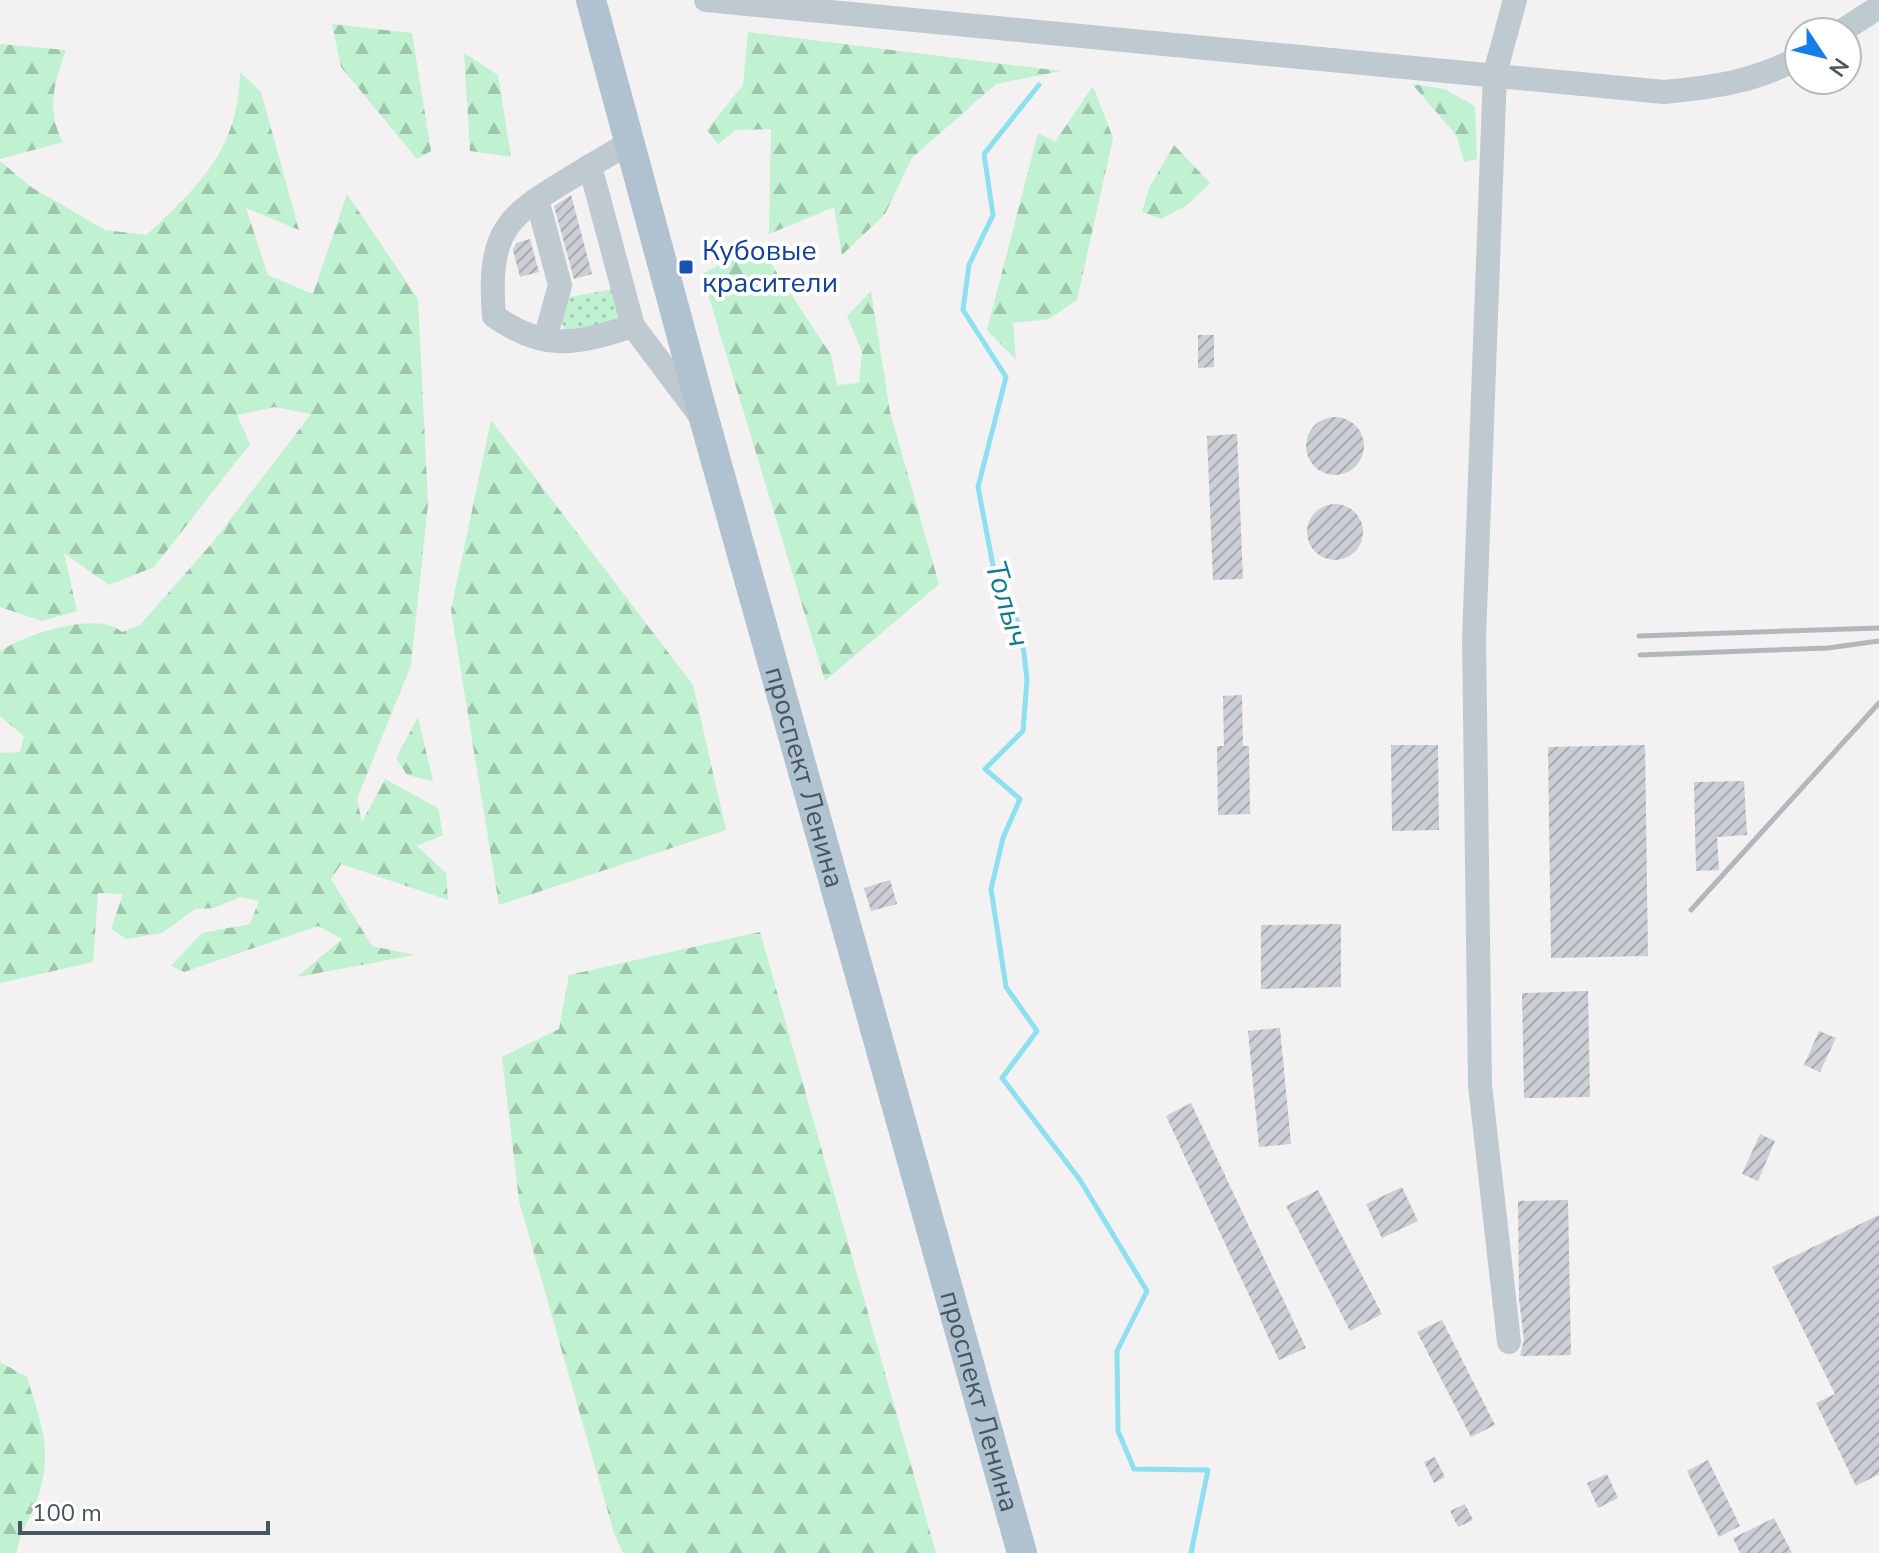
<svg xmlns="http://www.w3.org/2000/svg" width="1879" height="1553" font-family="'Nunito Sans',sans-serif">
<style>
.grass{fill:url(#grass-dots)}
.forest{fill:url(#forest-firs)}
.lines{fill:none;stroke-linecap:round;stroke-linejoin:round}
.stream{stroke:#8ce0ef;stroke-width:5}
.building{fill:url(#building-hatch)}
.minor{stroke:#bfc9d0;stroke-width:24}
.major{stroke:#b0c2d0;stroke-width:30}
.rail{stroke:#b3b7bc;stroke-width:5}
.transit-dot{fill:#1a4fb4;stroke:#fff;stroke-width:3}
.labels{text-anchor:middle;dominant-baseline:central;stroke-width:8;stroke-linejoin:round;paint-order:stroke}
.transit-label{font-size:28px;fill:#164399;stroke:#fff;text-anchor:start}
.street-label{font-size:28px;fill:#48565f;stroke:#fff}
.water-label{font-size:30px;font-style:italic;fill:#0b7d92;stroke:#fff}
</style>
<defs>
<pattern id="grass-dots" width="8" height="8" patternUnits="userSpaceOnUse" patternTransform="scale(2)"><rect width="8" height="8" fill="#c0f1d0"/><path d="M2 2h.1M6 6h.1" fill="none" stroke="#9ec6ac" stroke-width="1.8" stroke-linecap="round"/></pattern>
<pattern id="forest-firs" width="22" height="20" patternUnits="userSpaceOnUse" patternTransform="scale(2)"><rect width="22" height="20" fill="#c0f1d0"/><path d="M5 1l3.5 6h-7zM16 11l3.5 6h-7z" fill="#9ec6ac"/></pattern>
<pattern id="building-hatch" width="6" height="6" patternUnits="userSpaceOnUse" patternTransform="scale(2)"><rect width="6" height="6" fill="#cbced4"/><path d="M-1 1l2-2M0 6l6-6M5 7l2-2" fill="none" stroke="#a7aaaf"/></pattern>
</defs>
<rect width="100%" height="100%" fill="#f3f1f1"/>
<path class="grass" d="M613,289L620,320L568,332L563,327L559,304L564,298Z"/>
<g class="forest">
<path d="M332,24L412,33L431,151L417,159L341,67Z"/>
<path d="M748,32L1061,71L996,84L912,158L885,214L842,255L834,207L769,234L771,129L736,130L718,144L707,130L743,85Z"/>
<path d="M0,44L66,50C54,82 46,111 63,142L0,159Z"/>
<path d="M464,53L498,75L511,157L470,151Z"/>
<path d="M240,72L261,92L299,230L246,208L268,275L313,294L347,194L418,299L428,504L411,665L357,799L362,822L385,779L438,808L443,835L417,846L446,873L448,900L341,864L331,879L372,946L415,955L297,977L342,939L318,926L184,972L171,966L202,933L250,924L259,901L240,897L214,908L195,909L162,933L126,939L111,929L123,894L98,893L93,962L0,983V753L20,752L24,736L0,716V651C26,634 98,610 122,632L140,625L213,542L311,414L275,407L237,415L250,444L154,567L109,585L64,553L77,611L42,621L0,607V161L31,187L105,230L147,235C200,184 238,151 240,72Z"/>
<path d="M1412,84L1444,89L1475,106L1477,159L1464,162L1457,136Z"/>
<path d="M1093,86L1113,138L1077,300L1049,319L1013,323L1016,360L987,330L1038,133L1055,142Z"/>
<path d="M1174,145L1210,183L1187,205L1161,219L1142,212L1149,188Z"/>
<path d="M758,244L831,355L837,385L859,383L862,352L847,316L871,291L890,412L939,584L825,681L702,274Z"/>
<path d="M491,420L693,685L726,830L499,905L451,610Z"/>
<path d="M418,717L433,781L407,775L396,758Z"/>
<path d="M760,932L936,1553H623L614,1533L519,1201L502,1057L559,1029L569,975Z"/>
<path d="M0,1362L27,1377C40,1422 53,1447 39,1494C33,1515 19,1531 17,1553H0Z"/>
</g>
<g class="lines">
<path class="stream" d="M1039,85L984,154L993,215L969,265L963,310L1006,377L978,487L994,571L1021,629L1027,679L1023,731L985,769L1020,799L1003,838L991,889L1006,987L1037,1031L1002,1078L1080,1180L1147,1291L1117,1351L1118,1431L1134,1469L1208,1470L1191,1553"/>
</g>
<g class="building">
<path d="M571,195L592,274L574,279L554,206Z"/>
<path d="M530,239L539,272L520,277L513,250L516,243Z"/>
<path d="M1198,335H1214V367L1198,368Z"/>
<circle cx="1335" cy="446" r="29"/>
<path d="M1237,434L1243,579L1213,580L1207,436Z"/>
<circle cx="1335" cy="532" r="28"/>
<path d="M1242,695L1243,746H1249L1250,814L1218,815L1217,746H1224L1223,696Z"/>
<path d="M1391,745H1438L1439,830L1392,831Z"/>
<path d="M1645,745L1648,956L1551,958L1548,747Z"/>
<path d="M1744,781L1747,835L1717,837L1719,870L1696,871L1694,782Z"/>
<path d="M890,880L897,904L871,911L864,888Z"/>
<path d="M1341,924V987L1261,989V925Z"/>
<path d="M1588,991L1590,1097L1524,1098L1522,993Z"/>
<path d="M1280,1028L1291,1144L1259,1147L1248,1031Z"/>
<path d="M1819,1031L1836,1038L1820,1072L1804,1065Z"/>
<path d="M1191,1103L1306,1348L1279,1360L1166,1116Z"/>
<path d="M1760,1134L1775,1141L1758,1181L1742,1174Z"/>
<path d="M1402,1187L1418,1221L1382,1238L1366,1204Z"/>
<path d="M1318,1190L1382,1314L1350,1331L1286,1206Z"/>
<path d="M1568,1200L1571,1355L1520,1356L1524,1340L1519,1299L1518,1201Z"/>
<path d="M1879,1215V1474L1856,1486L1816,1403L1835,1394L1772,1267Z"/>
<path d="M1442,1320L1495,1425L1471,1437L1417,1332Z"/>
<path d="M1435,1457L1445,1477L1434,1483L1424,1462Z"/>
<path d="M1708,1460L1740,1526L1719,1537L1687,1471Z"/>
<path d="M1607,1474L1618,1498L1598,1508L1587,1483Z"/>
<path d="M1465,1504L1473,1520L1458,1527L1450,1511Z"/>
<path d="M1774,1518L1792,1553H1740L1733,1538Z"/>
</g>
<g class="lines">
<g class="minor">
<path d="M706,0L1664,92C1716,87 1752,82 1799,58"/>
<path d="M1840,32L1879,7"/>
<path d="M629,143L590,166L633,326L699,414"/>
<path d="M590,166C515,213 486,219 494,316C545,352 576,344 633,326"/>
<path d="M537,199L560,285L545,339"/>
<path d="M1509,1342L1480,1085L1474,639L1495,73L1515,0"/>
</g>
<path class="major" id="s1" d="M591,0L705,422L1022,1553"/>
<g class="rail">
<path d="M1639,636L1879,628"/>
<path d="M1640,655L1828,648L1879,641"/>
<path d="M1691,910L1879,703"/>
</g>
</g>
<rect class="transit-dot" x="678" y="259" width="16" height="16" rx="4"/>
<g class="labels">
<g class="transit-label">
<text x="702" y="251">Кубовые<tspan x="702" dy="32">красители</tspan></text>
</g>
<g class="street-label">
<text stroke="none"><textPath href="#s1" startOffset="806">проспект Ленина</textPath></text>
<text stroke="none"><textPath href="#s1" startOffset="1454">проспект Ленина</textPath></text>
</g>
<g class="water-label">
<text transform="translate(1007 604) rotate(73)">Толыч</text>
</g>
</g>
<g transform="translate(1823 56) rotate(125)"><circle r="38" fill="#ffffff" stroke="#b6bbbf" stroke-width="2"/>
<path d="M0-6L14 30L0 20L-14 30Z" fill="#157eea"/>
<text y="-12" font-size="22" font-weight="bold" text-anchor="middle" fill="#48565f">N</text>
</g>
<path d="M20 1521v12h248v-12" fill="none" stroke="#48565f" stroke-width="4"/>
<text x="32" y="1521" font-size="24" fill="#48565f" stroke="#ffffff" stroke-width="6" paint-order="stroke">100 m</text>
</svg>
